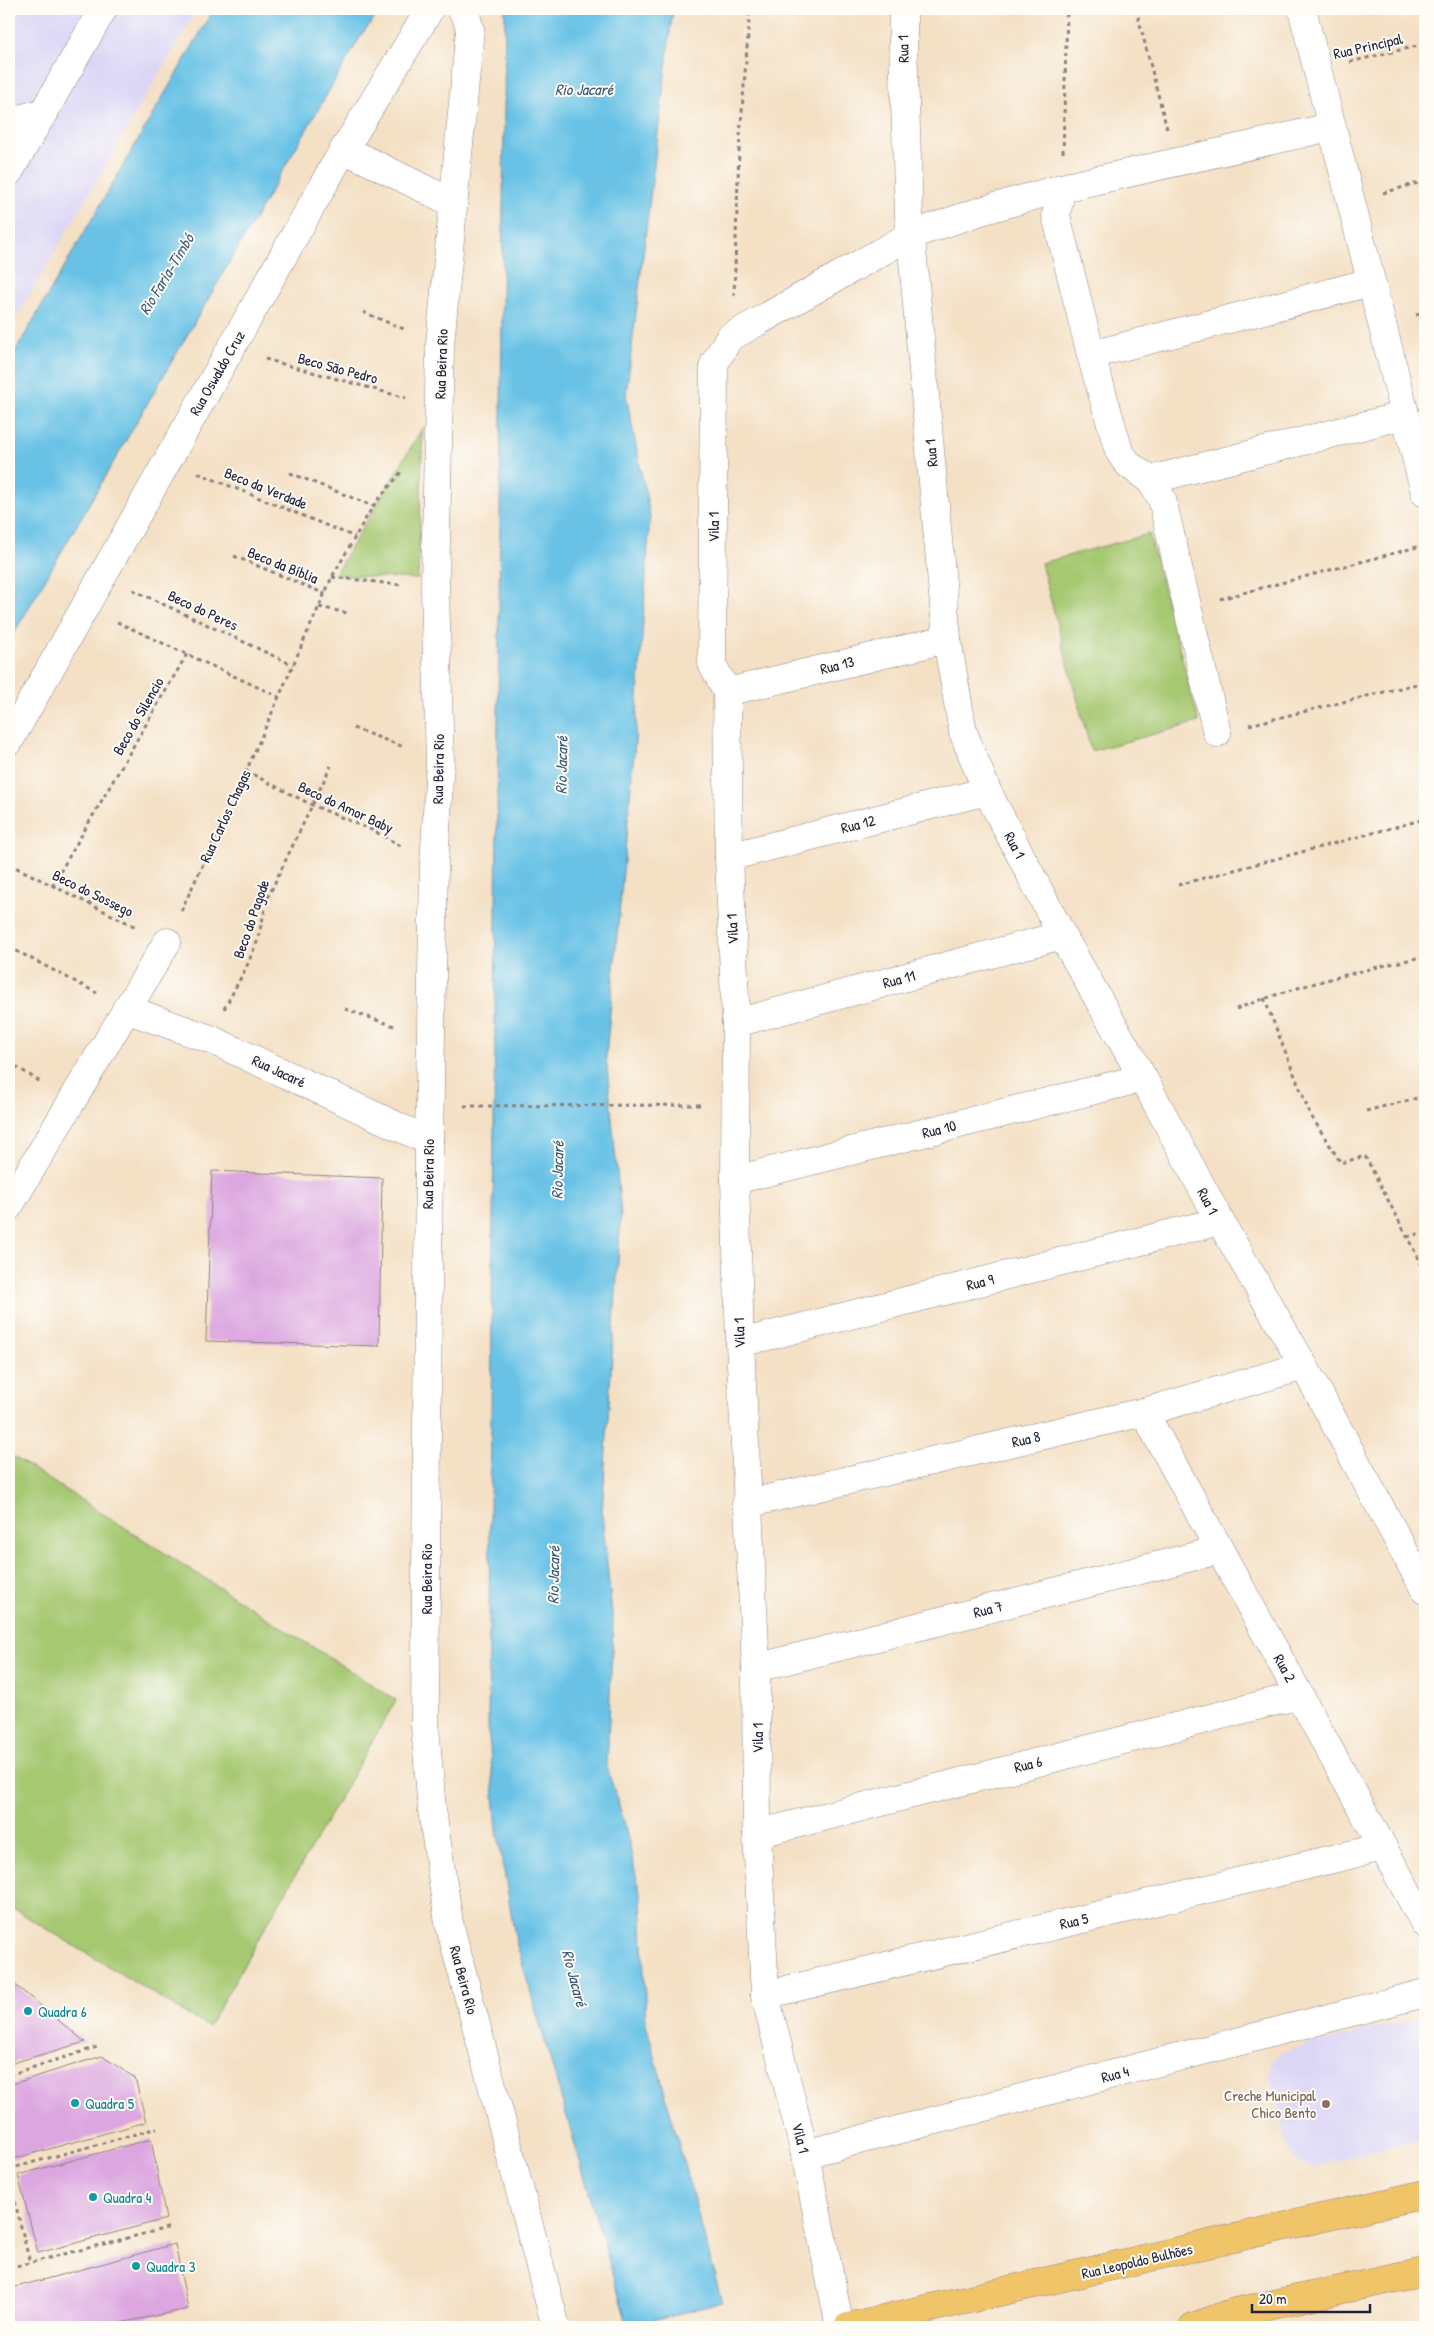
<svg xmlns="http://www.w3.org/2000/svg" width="1434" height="2336" font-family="'Patrick Hand',sans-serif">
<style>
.built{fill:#dcd6f6}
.green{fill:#a6c871;stroke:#647556}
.water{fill:#69c2e6;stroke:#467290}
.building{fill:#dca6e0}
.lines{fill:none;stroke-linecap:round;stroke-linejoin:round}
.minor-casing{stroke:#8b8180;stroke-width:29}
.major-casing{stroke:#8b8180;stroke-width:29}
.path{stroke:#8b8180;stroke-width:3;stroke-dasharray:4 4;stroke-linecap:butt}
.minor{stroke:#fff;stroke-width:28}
.major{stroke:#f0c469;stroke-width:28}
.culture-dot{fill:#0f9aa8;stroke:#fdfcf7;stroke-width:2}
.education-dot{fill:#8d6e63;stroke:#fdfcf7;stroke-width:2}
.labels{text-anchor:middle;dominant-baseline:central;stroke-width:4;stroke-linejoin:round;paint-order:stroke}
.street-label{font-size:15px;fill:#22223b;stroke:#fdfcf7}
.culture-label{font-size:15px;fill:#0d838f;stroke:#fdfcf7;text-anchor:start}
.education-label{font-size:15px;fill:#785e54;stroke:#fdfcf7;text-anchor:end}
.water-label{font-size:16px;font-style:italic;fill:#3b5a77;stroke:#fdfcf7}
</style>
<rect width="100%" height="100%" fill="#fdfcf7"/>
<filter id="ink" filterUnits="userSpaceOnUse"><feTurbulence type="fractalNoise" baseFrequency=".02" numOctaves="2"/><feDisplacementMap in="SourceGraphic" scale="10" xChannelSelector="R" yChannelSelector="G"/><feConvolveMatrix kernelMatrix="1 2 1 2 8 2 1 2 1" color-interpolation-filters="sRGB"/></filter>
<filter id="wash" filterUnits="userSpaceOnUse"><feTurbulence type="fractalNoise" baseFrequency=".0096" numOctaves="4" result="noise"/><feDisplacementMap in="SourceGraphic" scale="20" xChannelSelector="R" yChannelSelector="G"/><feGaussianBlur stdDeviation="1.12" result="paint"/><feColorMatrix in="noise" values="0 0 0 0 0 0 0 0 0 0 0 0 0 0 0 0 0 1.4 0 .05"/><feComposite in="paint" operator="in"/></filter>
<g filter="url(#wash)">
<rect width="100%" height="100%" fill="#f4e0c4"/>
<g class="built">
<path d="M9,9H197L9,330Z"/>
<path d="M1425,2017V2137L1313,2167L1300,2163L1291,2155L1287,2146L1269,2074L1272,2061L1281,2053L1298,2047Z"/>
</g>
<g class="green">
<path d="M423,427L418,579L334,575Z"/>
<path d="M1149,534L1199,722L1091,751L1041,563Z"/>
<path d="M9,1454L396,1700L208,2027L9,1906Z"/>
</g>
<g class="water">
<path d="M214,9H382L362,34L9,642V362Z"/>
<path d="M505,9H673L626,395L650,516L635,742L606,1056L621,1214L602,1514L613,1623L607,1768L624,1821L641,1898L646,2024L722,2302L630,2327H628L516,1942L497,1830L488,1726Z"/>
</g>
<g id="blocks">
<g class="building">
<path d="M212,1171L382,1178L379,1346L206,1341Z"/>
<path d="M9,1980L85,2042L9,2064Z"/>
<path d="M102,2056L135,2078L146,2122L13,2159L9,2145V2085Z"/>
<path d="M151,2139L166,2219L38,2253L18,2175Z"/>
<path d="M175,2244L188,2309L101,2327H9V2289Z"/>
</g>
</g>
</g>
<g filter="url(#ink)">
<use href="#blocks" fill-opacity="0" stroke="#8b8180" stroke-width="1"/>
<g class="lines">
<defs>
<g id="minor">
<path d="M461,9L466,16L470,29L440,344L435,589L440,761L434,866L429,1141L425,1726L432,1810L449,1923L556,2327"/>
<path d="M903,9V45L909,216L947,639L963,732L987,791L1062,935L1143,1078L1220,1221L1304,1366L1425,1590"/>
<path d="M1302,9L1425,493"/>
<path d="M9,122L45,112"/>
<path d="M344,149L453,203"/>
<path d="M9,172L103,9"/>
<path d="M1062,188L1056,215L1091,355L1119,451L1128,464L1150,480"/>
<path d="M1091,355L1371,282"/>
<path d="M727,692L947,639"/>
<path d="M1217,733L1162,499L1150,480L1405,415"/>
<path d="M9,741L334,166L430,9"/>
<path d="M729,857L987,791"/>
<path d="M126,1009L210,1039L429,1141"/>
<path d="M736,1023L1062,935"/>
<path d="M735,1180L1143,1078"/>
<path d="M9,1206L167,942"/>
<path d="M740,1343L1220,1221"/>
<path d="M1144,1412L1425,1924"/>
<path d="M746,1504L1144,1412L1304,1366"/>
<path d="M756,1668L1219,1550"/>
<path d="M757,1834L1300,1695"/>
<path d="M765,1995L1383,1847"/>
<path d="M805,2154L1425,1993"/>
<path d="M840,2327L805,2154L765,1995L757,1834L756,1668L740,1343L735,1180L736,1023L729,857L727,692L712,664L714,364L729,338L911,235L981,211L1062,188L1331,127"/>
</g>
<g id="major">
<path d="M848,2327L1425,2194"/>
<path d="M1193,2327L1235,2312L1425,2272"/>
</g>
</defs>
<use href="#minor" class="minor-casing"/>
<use href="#major" class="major-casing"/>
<g class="path">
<path d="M1136,9L1167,129"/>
<path d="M1350,62L1425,44"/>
<path d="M1063,153L1067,9"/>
<path d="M1383,193L1425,181"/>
<path d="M734,296L739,150L750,9"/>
<path d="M363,312L406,330"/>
<path d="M1416,315L1425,313"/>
<path d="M265,359L406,398"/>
<path d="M198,473L355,537"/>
<path d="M290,473L373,506"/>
<path d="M234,556L325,594"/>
<path d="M332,577L401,585"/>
<path d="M133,590L293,665"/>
<path d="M1220,599L1425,545"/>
<path d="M319,607L348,613"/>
<path d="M117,622L279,697"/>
<path d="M1249,725L1425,682"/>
<path d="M353,728L404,747"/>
<path d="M246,771L312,805L374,831L401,846"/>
<path d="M9,864L136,927"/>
<path d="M1178,885L1425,819"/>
<path d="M52,886L187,654"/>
<path d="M181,911L236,794L332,577L373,506L402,471"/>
<path d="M9,947L97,993"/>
<path d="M1264,998L1310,1114L1341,1163L1365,1156L1425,1271"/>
<path d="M224,1009L246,968L257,942L268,897L331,766"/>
<path d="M345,1009L397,1027"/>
<path d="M1236,1009C1298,985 1361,971 1425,956"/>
<path d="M9,1062L42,1083"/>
<path d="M464,1106L703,1105"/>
<path d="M1366,1111L1425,1096"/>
<path d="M1407,1237L1425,1232"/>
<path d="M9,2075L97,2047"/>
<path d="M9,2169L157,2128"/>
<path d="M9,2178L30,2263"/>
<path d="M9,2268L171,2227"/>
<path d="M181,2327L191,2325"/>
</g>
<use href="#minor" class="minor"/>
<use href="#major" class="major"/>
</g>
</g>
<g class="culture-dot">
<circle cx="28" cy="2011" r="5"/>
<circle cx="75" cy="2103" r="5"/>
<circle cx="93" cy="2197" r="5"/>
<circle cx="136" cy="2266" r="5"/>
</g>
<circle class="education-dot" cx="1326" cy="2104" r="5"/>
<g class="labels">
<g class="street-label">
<text transform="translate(1368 46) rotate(-13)">Rua Principal</text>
<text transform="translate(903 49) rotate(-91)">Rua 1</text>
<text transform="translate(441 364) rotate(-88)">Rua Beira Rio</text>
<text transform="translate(338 368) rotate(15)">Beco São Pedro</text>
<text transform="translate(217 373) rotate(-60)">Rua Oswaldo Cruz</text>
<text transform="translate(931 453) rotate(-95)">Rua 1</text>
<text transform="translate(266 488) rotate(22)">Beco da Verdade</text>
<text transform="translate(713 527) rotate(-90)">Vila 1</text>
<text transform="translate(283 565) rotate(22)">Beco da Bíblia</text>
<text transform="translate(203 610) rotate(25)">Beco do Peres</text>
<text transform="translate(837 665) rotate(-14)">Rua 13</text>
<text transform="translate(138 716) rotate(-60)">Beco do Silencio</text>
<text transform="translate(438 769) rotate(-89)">Rua Beira Rio</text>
<text transform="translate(346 807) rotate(25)">Beco do Amor Baby</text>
<text transform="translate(225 816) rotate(-65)">Rua Carlos Chagas</text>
<text transform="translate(858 824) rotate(-14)">Rua 12</text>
<text transform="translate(1015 845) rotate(62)">Rua 1</text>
<text transform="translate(93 893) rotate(26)">Beco do Sossego</text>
<text transform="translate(251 919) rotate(-71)">Beco do Pagode</text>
<text transform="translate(732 929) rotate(-93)">Vila 1</text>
<text transform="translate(899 979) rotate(-15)">Rua 11</text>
<text transform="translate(279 1071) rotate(25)">Rua Jacaré</text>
<text transform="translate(939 1129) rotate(-14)">Rua 10</text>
<text transform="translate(428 1174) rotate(-89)">Rua Beira Rio</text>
<text transform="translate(1208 1201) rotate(62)">Rua 1</text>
<text transform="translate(980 1282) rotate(-14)">Rua 9</text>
<text transform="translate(739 1333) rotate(-92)">Vila 1</text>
<text transform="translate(1026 1439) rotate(-13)">Rua 8</text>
<text transform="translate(426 1579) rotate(-90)">Rua Beira Rio</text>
<text transform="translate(988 1609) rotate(-14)">Rua 7</text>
<text transform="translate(1285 1668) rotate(61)">Rua 2</text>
<text transform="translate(757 1738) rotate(-90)">Vila 1</text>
<text transform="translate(1028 1764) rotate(-14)">Rua 6</text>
<text transform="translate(1074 1921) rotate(-13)">Rua 5</text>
<text transform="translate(464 1980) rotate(75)">Rua Beira Rio</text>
<text transform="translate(1115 2074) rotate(-15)">Rua 4</text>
<text transform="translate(801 2138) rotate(76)">Vila 1</text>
<text transform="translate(1137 2261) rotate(-13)">Rua Leopoldo Bulhões</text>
</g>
<g class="culture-label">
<text x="38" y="2011">Quadra 6</text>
<text x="85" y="2103">Quadra 5</text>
<text x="103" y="2197">Quadra 4</text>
<text x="146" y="2266">Quadra 3</text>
</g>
<g class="education-label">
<text x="1316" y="2095">Creche Municipal<tspan x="1316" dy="17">Chico Bento</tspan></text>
</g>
<g class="water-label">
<text x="584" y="89">Rio Jacaré</text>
<text transform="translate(166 274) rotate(-59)">Rio Faria-Timbó</text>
<text transform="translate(561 765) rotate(-89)">Rio Jacaré</text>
<text transform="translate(557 1170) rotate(-89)">Rio Jacaré</text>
<text transform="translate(553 1575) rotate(-89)">Rio Jacaré</text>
<text transform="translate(575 1978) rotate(75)">Rio Jacaré</text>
</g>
</g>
<rect width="1434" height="2336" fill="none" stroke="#fdfcf7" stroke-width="30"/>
<path d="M1252 2304v8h118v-8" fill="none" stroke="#22223b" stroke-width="2.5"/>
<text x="1259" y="2304" font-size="15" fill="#22223b" stroke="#fdfcf7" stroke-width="4" paint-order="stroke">20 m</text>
</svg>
